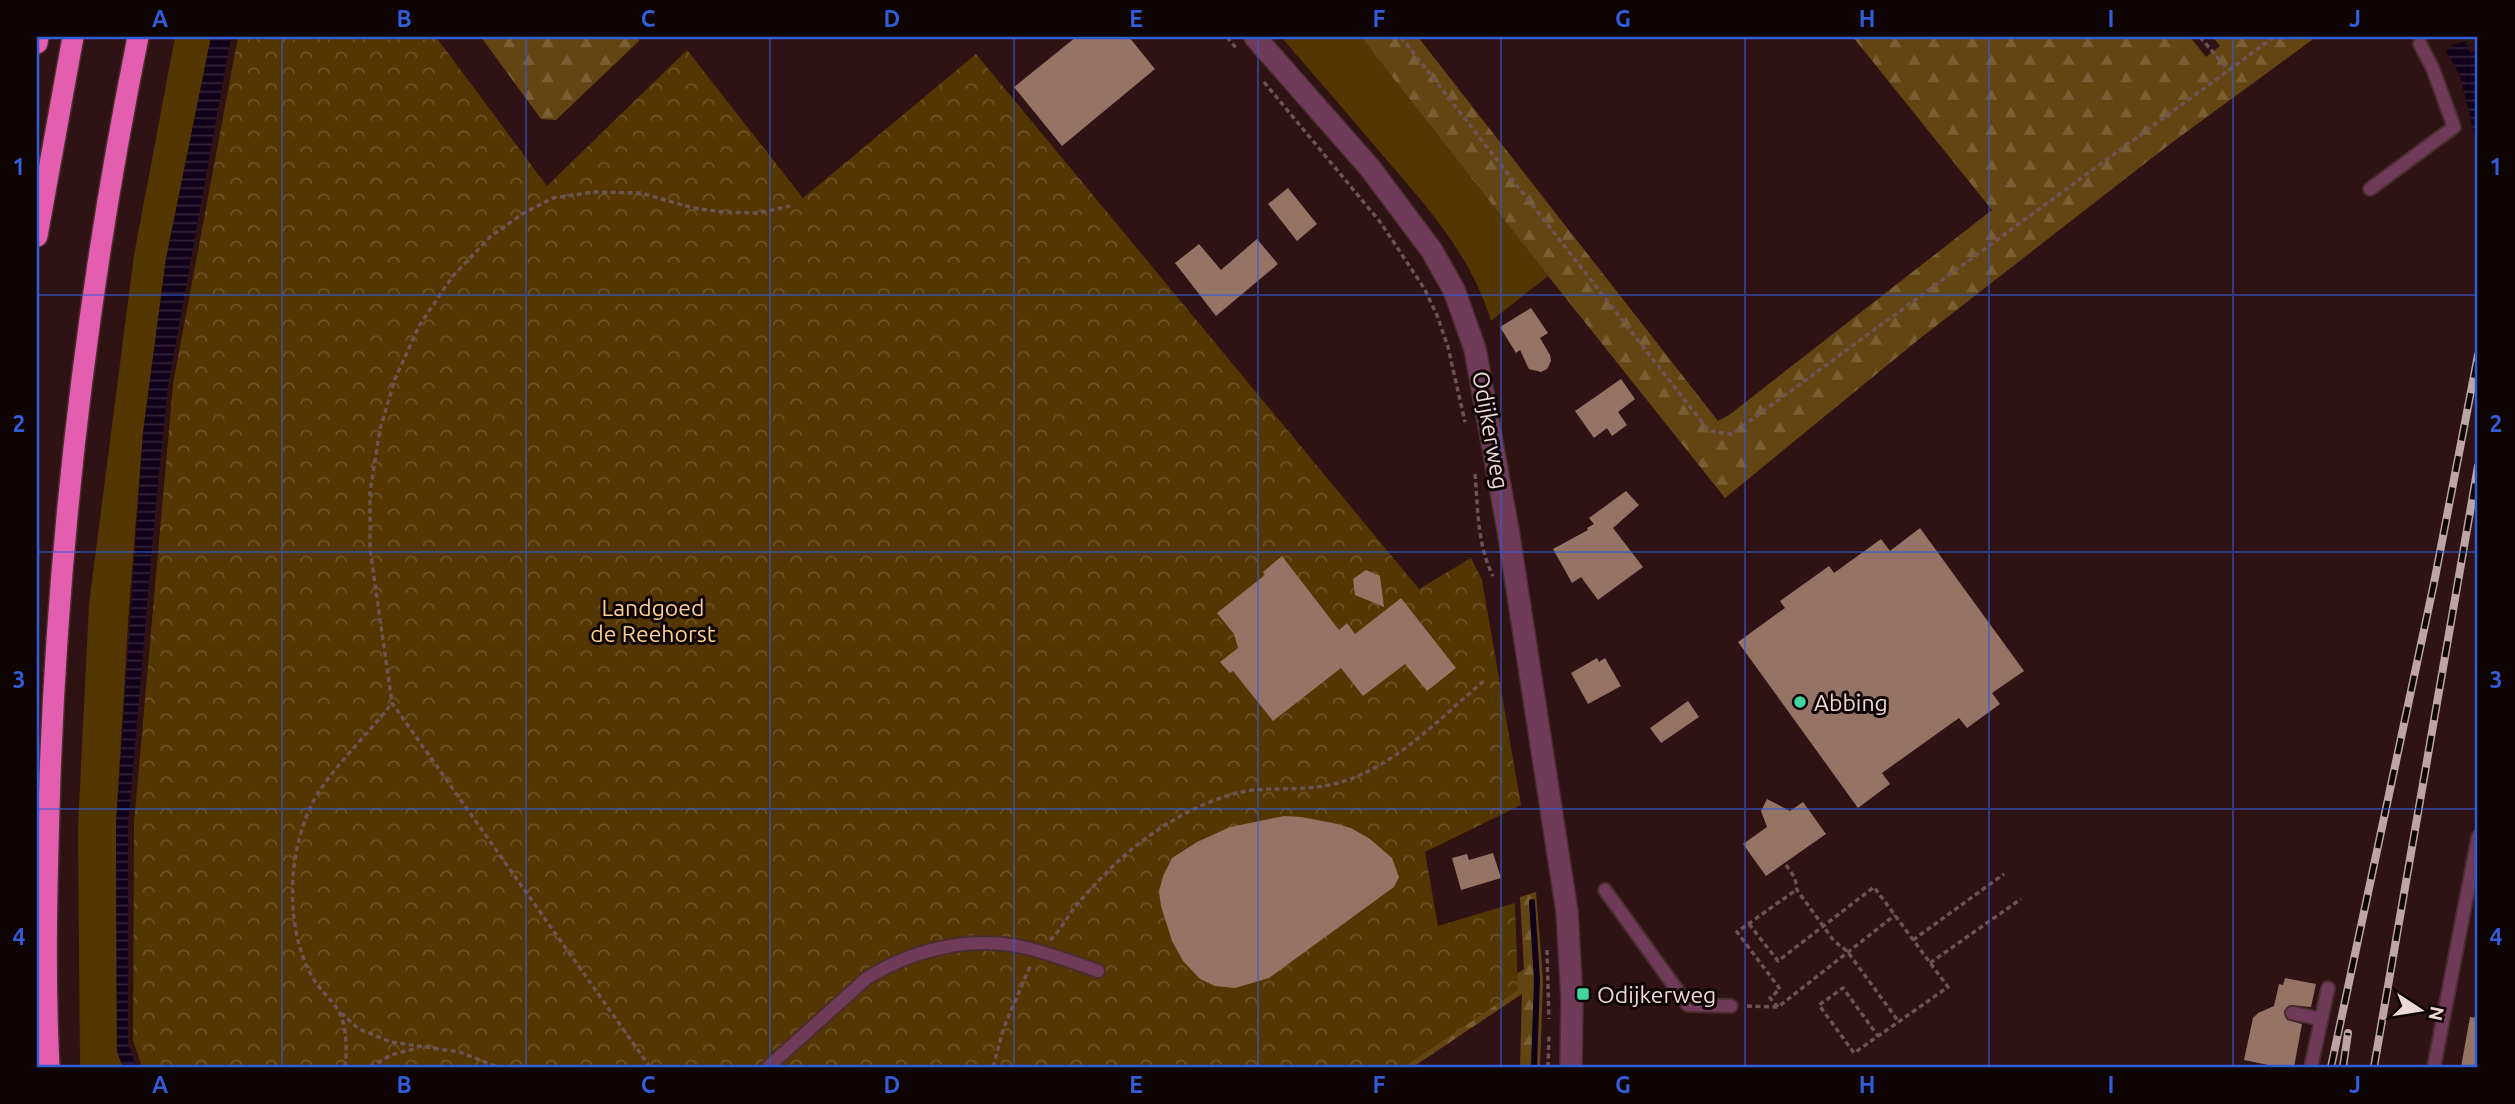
<svg xmlns="http://www.w3.org/2000/svg" width="2515" height="1104" font-family="Ubuntu,sans-serif">
<style>
.grass{fill:#533601}
.forest{fill:url(#forest-firs)}
.park{fill:url(#park-crowns)}
.water{fill:url(#water-rules)}
.lines{fill:none;stroke-linecap:round;stroke-linejoin:round}
.stream{stroke:#110019;stroke-width:6}
.building{fill:#967465}
.service-casing{stroke:#4a2e2f;stroke-width:16}
.tertiary-casing{stroke:#4a2e2f;stroke-width:24}
.motorway-casing{stroke:#4a2e2f;stroke-width:24}
.path{stroke:#6d5354;stroke-width:3.5;stroke-dasharray:5 3.5;stroke-linecap:butt}
.service{stroke:#703b59;stroke-width:12}
.tertiary{stroke:#703b59;stroke-width:21}
.motorway{stroke:#e45eaf;stroke-width:21}
.rail-casing{stroke:#bda5a6;stroke-width:8}
.rail{stroke:#0f0404;stroke-width:5;stroke-dasharray:16;stroke-linecap:butt}
.grid{fill:none;stroke:#325cd8;stroke-width:2;stroke-opacity:0.55}
.poi-dot{fill:#42d4a1;stroke:#0f0404;stroke-width:2.5}
.labels{text-anchor:middle;dominant-baseline:central;stroke-width:6;stroke-linejoin:round;paint-order:stroke}
.street-label{font-size:23px;fill:#edd7d7;stroke:#0f0404}
.park-label{font-size:23px;fill:#fcd091;stroke:#0f0404}
.poi-label{font-size:23px;fill:#edd7d7;stroke:#0f0404;text-anchor:start}
.neatline{fill:none;stroke:#325cd8;stroke-width:2.5}
.grid-label{font-size:23px;text-anchor:middle;font-weight:bold;fill:#325cd8}
</style>
<defs>
<pattern id="forest-firs" width="22" height="20" patternUnits="userSpaceOnUse" patternTransform="scale(1.75)"><rect width="22" height="20" fill="#634513"/><path d="M5 1l3.5 6h-7zM16 11l3.5 6h-7z" fill="#7a5f35"/></pattern>
<pattern id="park-crowns" width="20" height="18" patternUnits="userSpaceOnUse" patternTransform="scale(1.75)"><rect width="20" height="18" fill="#533601"/><path d="M2 6a3 3 0 1 1 6 0M12 15a3 3 0 1 1 6 0" fill="none" stroke="#6c5225"/></pattern>
<pattern id="water-rules" width="6" height="5" patternUnits="userSpaceOnUse" patternTransform="scale(1.75)"><rect width="6" height="5" fill="#110019"/><path d="M0 2.5h6" fill="none" stroke="#34243a"/></pattern>
</defs>
<rect width="100%" height="100%" fill="#2f1214"/>
<g class="grass">
<path d="M175,37H211L166,259L143,433L129,607L116,825L117,1051L123,1067H80L78,827L89,604L134,255Z"/>
<path d="M1281,37H1361L1548,276L1491,321C1471,254 1424,203 1379,151C1347,113 1314,75 1281,37Z"/>
</g>
<g class="forest">
<path d="M481,37H639V41L556,120L541,119Z"/>
<path d="M1361,37H1418L1718,421L1729,415L1992,210L1853,37H2190L2206,57L2220,46L2213,37H2316L2170,144L1918,340L1725,498L1548,276Z"/>
<path d="M1536,892L1543,980L1540,1067H1520L1522,994L1413,1067H1375L1524,969L1520,897Z"/>
</g>
<path class="park" d="M238,37H436L547,186L687,50L803,198L976,54L1419,589L1471,558L1482,580L1521,805L1425,852L1438,926L1515,903L1518,990L1404,1067H142L133,1040L134,823L173,384Z"/>
<g class="water">
<path d="M211,37H231L168,386L157,491L128,826V1043L136,1067H123L117,1051L116,825L143,433L166,259Z"/>
<path d="M2465,41L2471,53L2478,48V149L2460,76L2446,51L2453,48L2452,45Z"/>
</g>
<g class="lines">
<path class="stream" d="M1532,902L1537,980L1534,1067"/>
</g>
<g class="building">
<path d="M1076,37H1129L1155,69L1062,146L1014,87Z"/>
<path d="M1288,188L1317,224L1297,241L1268,204Z"/>
<path d="M1257,239L1278,264L1216,316L1175,263L1199,244L1221,270Z"/>
<path d="M1531,308L1548,333L1540,338L1550,355L1551,361L1547,369L1541,372L1529,369L1520,350L1516,353L1500,327Z"/>
<path d="M1621,379L1635,399L1618,412L1627,425L1612,436L1607,428L1594,438L1575,411Z"/>
<path d="M1626,491L1639,505L1613,528L1643,567L1598,600L1581,577L1572,583L1553,549L1588,530L1587,528L1594,524L1589,518Z"/>
<path d="M1920,528L2024,671L1992,693L2000,704L1967,728L1959,718L1882,773L1890,784L1858,808L1738,642L1785,608L1780,601L1829,566L1834,573L1881,539L1890,551Z"/>
<path d="M1282,556L1339,630L1347,623L1355,634L1401,598L1456,668L1427,691L1405,664L1363,696L1341,668L1273,721L1233,671L1230,673L1220,662L1238,648L1234,634L1217,613L1265,575L1263,572Z"/>
<path d="M1366,570L1380,576L1384,607L1355,595L1353,579Z"/>
<path d="M1597,658L1599,662L1605,658L1621,686L1588,704L1571,673Z"/>
<path d="M1688,701L1699,717L1661,743L1650,728Z"/>
<path d="M1767,799L1790,811L1803,802L1826,834L1766,876L1743,844L1767,827L1761,811Z"/>
<path d="M1284,816L1301,817L1333,823L1351,828L1370,839L1392,858L1399,877L1394,887L1269,978L1235,988L1215,986L1200,979L1183,961L1172,941L1161,906L1159,892L1163,876L1172,858L1197,842L1230,827Z"/>
<path d="M1493,853L1501,878L1461,890L1452,858L1467,854L1469,860Z"/>
<path d="M2285,978L2316,984L2311,1007L2290,1005L2284,1011L2287,1020L2302,1024L2294,1067H2278L2244,1060L2253,1018L2258,1013L2274,1006L2279,984L2283,985Z"/>
<path d="M2470,1017L2478,1018V1067H2461Z"/>
</g>
<g class="lines">
<defs>
<g id="service">
<path d="M2370,189L2454,127L2433,69L2420,44"/>
<path d="M1605,890L1688,1005L1731,1006"/>
<path d="M2292,1013L2321,1019"/>
<path d="M768,1067L867,978C914,949 972,935 1027,948C1051,954 1075,963 1098,971"/>
<path d="M2311,1067L2328,988"/>
<path d="M2434,1067L2478,837"/>
</g>
<path id="tertiary" d="M1255,37L1370,168L1432,251L1454,290L1475,349L1508,530L1567,912L1572,999L1571,1067"/>
<g id="motorway">
<path d="M37,43L38,37"/>
<path d="M37,236L73,37"/>
<path d="M49,1067C44,970 47,873 50,776C59,528 89,280 138,37"/>
</g>
</defs>
<use href="#service" class="service-casing"/>
<use href="#tertiary" class="tertiary-casing"/>
<use href="#motorway" class="motorway-casing"/>
<g class="path">
<path d="M1227,37L1237,49"/>
<path d="M1401,37L1709,431L1732,434L2274,37"/>
<path d="M2200,37L2228,70"/>
<path d="M1264,82L1381,223L1424,288L1437,315L1448,347L1465,422"/>
<path d="M1475,474C1478,509 1477,544 1493,576"/>
<path d="M1786,865L1795,878L1797,890L1834,941L1847,951L1899,1022"/>
<path d="M1749,924L1778,961L1874,887L1948,987L1854,1053L1819,1005L1843,988L1878,1036"/>
<path d="M1050,940C1061,930 1067,917 1076,906C1108,867 1148,831 1194,809C1213,800 1234,792 1255,790C1277,788 1301,790 1323,786C1388,776 1437,720 1485,680"/>
<path d="M1913,940L2004,874"/>
<path d="M1547,950L1549,1019"/>
<path d="M1930,963L2021,899"/>
<path d="M1747,1006L1778,1007L1895,915"/>
<path d="M1778,1007L1770,998L1780,989L1737,932L1796,890"/>
<path d="M341,1013L359,1029L391,1042L460,1052L497,1067"/>
<path d="M345,1067C347,1051 347,1024 338,1010C331,999 321,991 314,980C282,928 287,840 320,790C341,759 369,733 392,703"/>
<path d="M370,1067L391,1055L418,1048"/>
<path d="M650,1067L392,703L370,549V492L380,429L395,379L419,326L452,277L490,237L522,214L553,198L593,192L641,193L693,208L722,212L759,213L790,206"/>
<path d="M993,1067L1004,1027L1031,964"/>
<path d="M1548,1067L1549,1034"/>
</g>
<use href="#service" class="service"/>
<use href="#tertiary" class="tertiary"/>
<use href="#motorway" class="motorway"/>
<defs>
<g id="rail">
<path d="M2331,1067L2434,583L2478,355"/>
<path d="M2343,1067L2348,1033"/>
<path d="M2374,1067L2478,466"/>
</g>
</defs>
<use href="#rail" class="rail-casing"/>
<use href="#rail" class="rail"/>
</g>
<path class="grid" d="M282,37V1067M526,37V1067M770,37V1067M1014,37V1067M1258,37V1067M1501,37V1067M1745,37V1067M1989,37V1067M2233,37V1067M37,295H2478M37,552H2478M37,809H2478"/>
<g class="poi-dot">
<circle cx="1800" cy="702" r="7"/>
<rect x="1576" y="987" width="14" height="14" rx="3.5"/>
</g>
<g class="labels">
<g class="street-label">
<text transform="translate(1491 430) rotate(80)">Odijkerweg</text>
</g>
<g class="park-label">
<text x="653" y="607">Landgoed<tspan x="653" dy="26">de Reehorst</tspan></text>
</g>
<g class="poi-label">
<text x="1814" y="702">Abbing</text>
<text x="1597" y="994">Odijkerweg</text>
</g>
</g>
<rect width="2515" height="1104" fill="none" stroke="#0f0404" stroke-width="77"/>
<g transform="translate(2420 1010) rotate(102)" stroke="#0f0404" stroke-width="5" paint-order="stroke">
<path d="M0-5L12 26L0 18L-12 26Z" fill="#edd7d7"/>
<text y="-10" font-size="19" font-weight="bold" text-anchor="middle" fill="#edd7d7">N</text>
</g>
<rect x="38" y="38" width="2438" height="1028" class="neatline"/>
<g class="grid-label">
<text x="160" y="27">A</text>
<text x="404" y="27">B</text>
<text x="648" y="27">C</text>
<text x="892" y="27">D</text>
<text x="1136" y="27">E</text>
<text x="1379" y="27">F</text>
<text x="1623" y="27">G</text>
<text x="1867" y="27">H</text>
<text x="2111" y="27">I</text>
<text x="2355" y="27">J</text>
<text x="19" y="175">1</text>
<text x="2496" y="175">1</text>
<text x="19" y="432">2</text>
<text x="2496" y="432">2</text>
<text x="19" y="688">3</text>
<text x="2496" y="688">3</text>
<text x="19" y="945">4</text>
<text x="2496" y="945">4</text>
<text x="160" y="1093">A</text>
<text x="404" y="1093">B</text>
<text x="648" y="1093">C</text>
<text x="892" y="1093">D</text>
<text x="1136" y="1093">E</text>
<text x="1379" y="1093">F</text>
<text x="1623" y="1093">G</text>
<text x="1867" y="1093">H</text>
<text x="2111" y="1093">I</text>
<text x="2355" y="1093">J</text>
</g>
</svg>
